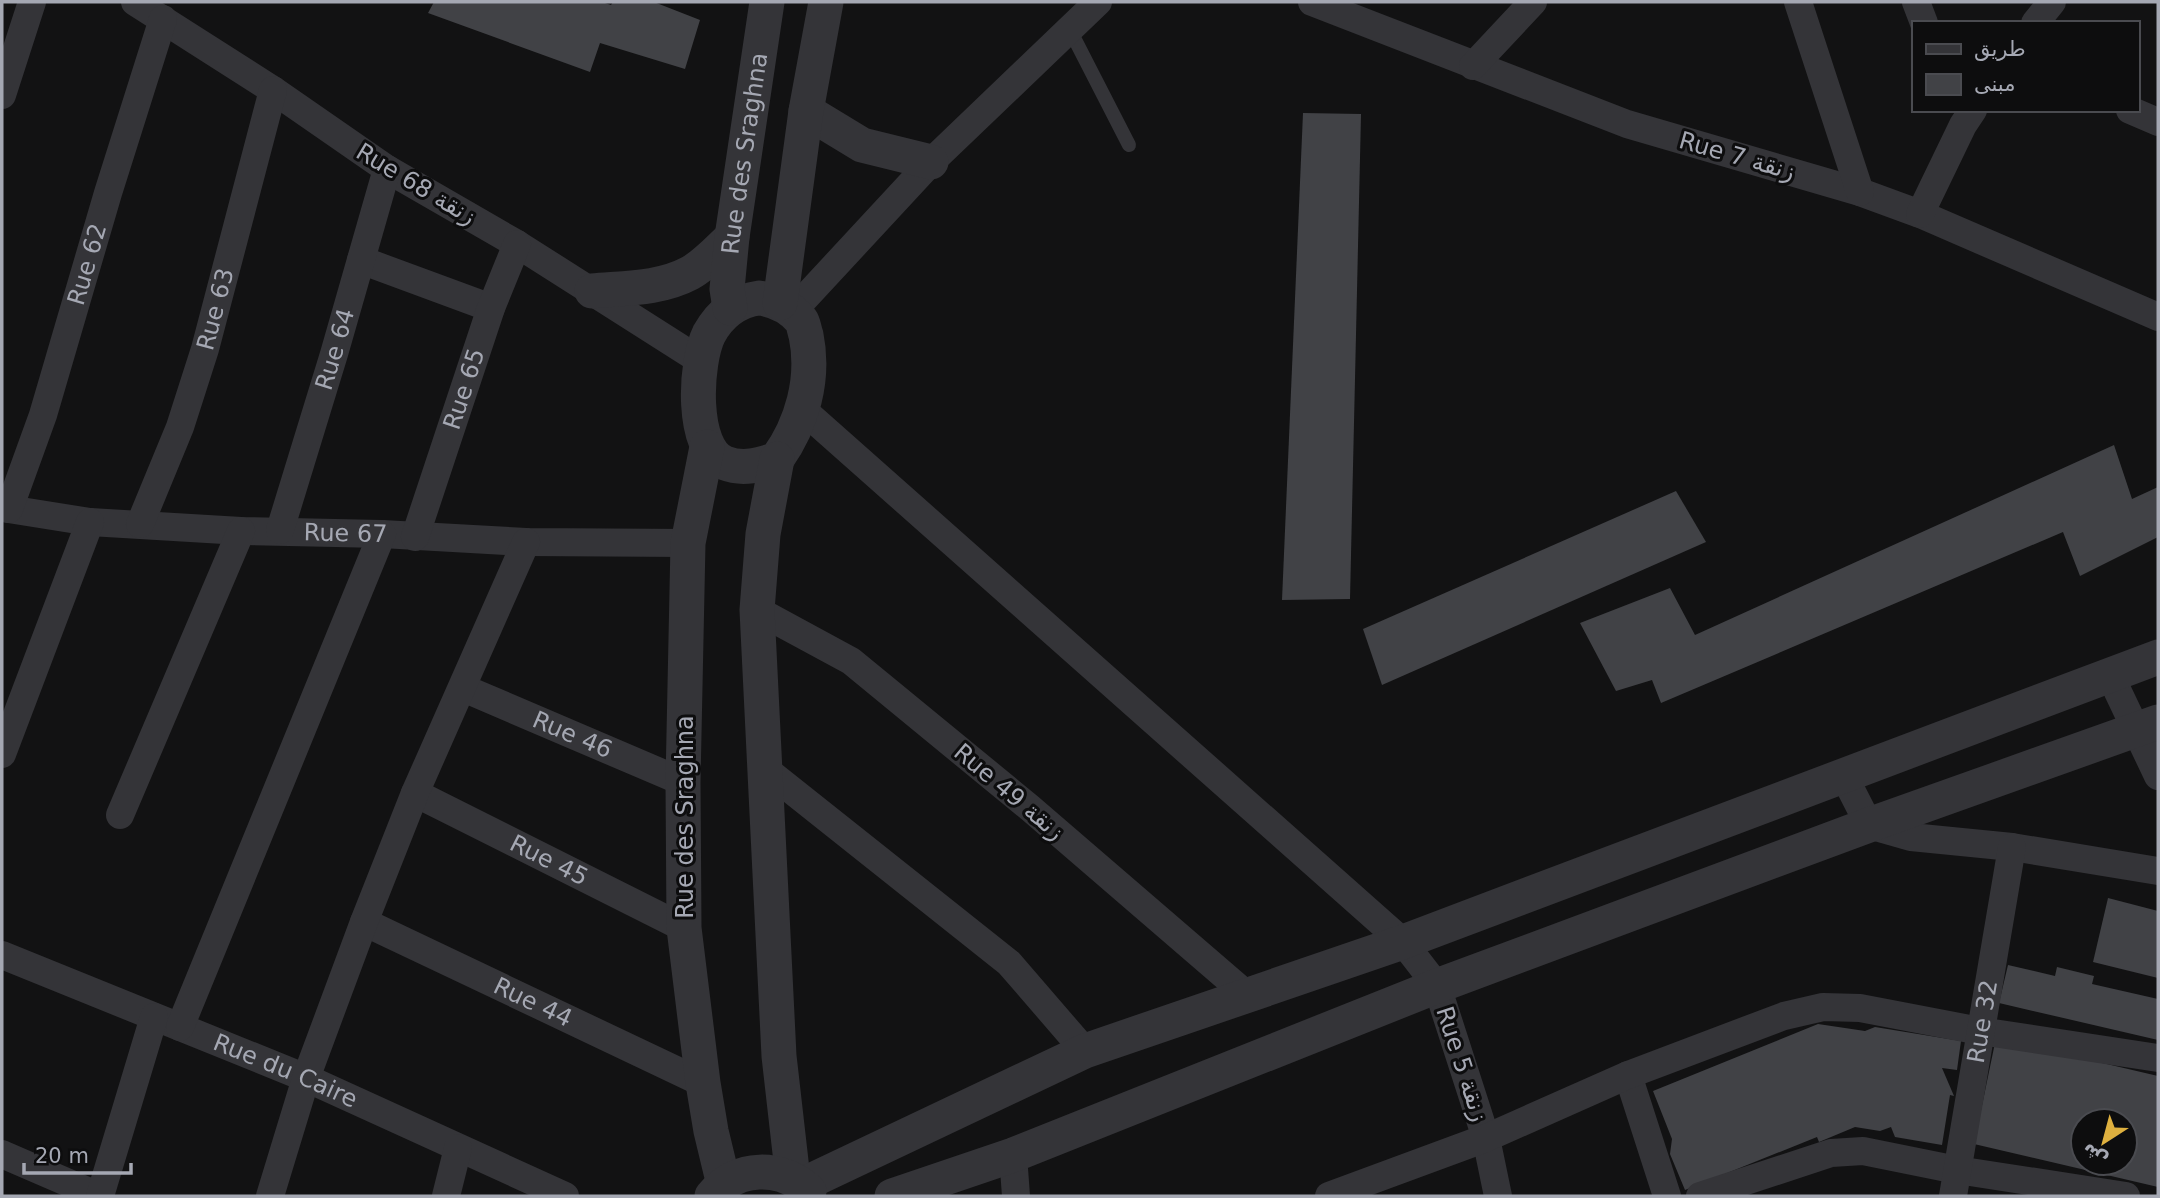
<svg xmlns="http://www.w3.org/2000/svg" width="2160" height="1198" font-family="'DejaVu Sans',Vazirmatn,sans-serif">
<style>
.building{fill:#414246;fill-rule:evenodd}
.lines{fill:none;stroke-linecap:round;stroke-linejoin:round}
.service{stroke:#343438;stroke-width:14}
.minor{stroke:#343438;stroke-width:28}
.tertiary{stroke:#343438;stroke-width:35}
.labels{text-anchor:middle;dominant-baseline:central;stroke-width:6;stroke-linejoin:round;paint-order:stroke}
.street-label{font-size:24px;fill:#a5a8b3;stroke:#0d0d0e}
</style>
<rect width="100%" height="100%" fill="#121213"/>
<g class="building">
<path d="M434,2H602L611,5L613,2H654L700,20L685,69L600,43L590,72L428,13Z"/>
<path d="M1303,113L1361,114L1350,599L1282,600Z"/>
<path d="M2114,445L2132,499L2158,487V537L2080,576L2063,532L1661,703L1652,680L1616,691L1580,623L1670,588L1695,635Z"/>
<path d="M1676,491L1706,542L1382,685L1363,629Z"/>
<path d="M2108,898L2158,911V978L2093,962Z"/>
<path d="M2008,965L2055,976L2057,967L2094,976L2092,984L2158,999V1040L1999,1003Z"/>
<path d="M1818,1024L1865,1031L1875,1027L1961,1041L1957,1070L1942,1068L1954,1096L1950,1095L1942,1145L1895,1137L1891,1127L1880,1131L1855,1127L1819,1142L1817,1137L1685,1190L1670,1154L1672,1139L1653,1091Z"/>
<path d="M1996,1038L2158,1076V1187L1974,1144ZM2083,1121H2125V1163H2083Z"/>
</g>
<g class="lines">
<path class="service" d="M1070,30L1129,145"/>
<g class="minor">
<path d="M135,2L273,90L387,169L517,244L701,361"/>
<path d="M1312,2L1627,124L1860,192L1920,214L2158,317"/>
<path d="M1798,2L1860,192"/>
<path d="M1916,2L1924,23"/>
<path d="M2035,23L2052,2"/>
<path d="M1473,66L1533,2"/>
<path d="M2,95L32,2"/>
<path d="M2130,110L2158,122"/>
<path d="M1920,214L1963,125L1973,110"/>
<path d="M361,260L491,308"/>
<path d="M791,313L931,162L1098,2"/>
<path d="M803,410L1403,942L1437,986L1486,1138L1498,1196"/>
<path id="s1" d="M2,508L90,522L241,531L382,534L526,542L688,543"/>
<path id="s2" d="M9,509L43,415L108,193L163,19"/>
<path id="s3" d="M140,524L180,427L205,349L273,90"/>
<path id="s4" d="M280,530L334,354L387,169"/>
<path id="s5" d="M415,537L491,308L517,244"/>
<path d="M757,610L851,661L1030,808L1247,995"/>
<path d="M2110,675L2158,776"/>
<path id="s6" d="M463,688L683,782"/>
<path d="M2,754L90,522"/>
<path d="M765,769L1009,963L1085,1051"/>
<path d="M1844,776L1869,825L1911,837L2012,847L2158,871"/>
<path id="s7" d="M415,793L684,928"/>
<path d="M120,815L241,531"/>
<path id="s8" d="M364,922L703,1083"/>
<path id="s9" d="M2,955L306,1078L565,1196"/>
<path d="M180,1027L382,534"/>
<path d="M1628,1075L1667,1196"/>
<path d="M2,1154L99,1196"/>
<path d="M1013,1155L1016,1196"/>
<path d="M100,1196L154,1017"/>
<path d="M270,1196L306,1078L364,922L415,793L526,542"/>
<path d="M446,1196L458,1148"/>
<path d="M1329,1196L1486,1138L1628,1075L1784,1016L1823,1007L1860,1008L1980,1031L2158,1058"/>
<path d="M1700,1196L1831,1153L1863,1151L1957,1170L2126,1196"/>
<path id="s10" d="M1953,1196L2012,847"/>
</g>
<g class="tertiary">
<path d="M806,111L862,145L931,162"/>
<path d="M592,291C625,288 660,289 690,273C706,264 719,249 732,237"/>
<path d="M759,298C775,300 790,307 801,320C804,324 804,330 806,335C815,379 802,424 777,459C760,465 743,470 725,463C690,450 695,362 709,334C720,314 736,301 759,298Z"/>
<path d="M780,303L806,111L826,2"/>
<path id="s11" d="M730,308L727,289L732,237L767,2"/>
<path d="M707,447L688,543L683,782L684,928L703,1083L711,1131L724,1185"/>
<path d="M777,459L763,534L757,610L779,1056L793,1179"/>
<path d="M802,1185L1085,1051L1403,942L2158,657"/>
<path d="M712,1196C737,1165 781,1165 809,1191"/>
<path d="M892,1196L1013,1155L1437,986L1869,825L2158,722"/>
</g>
</g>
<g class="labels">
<g class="street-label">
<text stroke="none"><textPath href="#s11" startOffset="156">Rue des Sraghna</textPath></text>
<text transform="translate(1737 156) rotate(16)">Rue 7 زنقة</text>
<text transform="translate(416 184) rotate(31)">Rue 68 زنقة</text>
<text stroke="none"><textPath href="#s2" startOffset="257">Rue 62</textPath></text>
<text stroke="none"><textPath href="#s3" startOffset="228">Rue 63</textPath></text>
<text stroke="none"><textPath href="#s4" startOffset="189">Rue 64</textPath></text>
<text stroke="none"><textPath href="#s5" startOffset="156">Rue 65</textPath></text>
<text stroke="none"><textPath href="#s1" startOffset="345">Rue 67</textPath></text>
<text stroke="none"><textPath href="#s6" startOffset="119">Rue 46</textPath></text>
<text transform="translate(1009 792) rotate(40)">Rue 49 زنقة</text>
<text transform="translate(685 817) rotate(-90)">Rue des Sraghna</text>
<text stroke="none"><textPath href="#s7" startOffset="150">Rue 45</textPath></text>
<text stroke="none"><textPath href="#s8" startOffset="187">Rue 44</textPath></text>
<text stroke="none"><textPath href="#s10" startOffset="177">Rue 32</textPath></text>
<text transform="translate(1462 1064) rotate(72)">Rue 5 زنقة</text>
<text stroke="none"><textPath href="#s9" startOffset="306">Rue du Caire</textPath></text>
</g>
</g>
<rect width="2160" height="1198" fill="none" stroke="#a5a8b3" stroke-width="7"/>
<rect x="1912" y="21" width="228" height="91" fill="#0d0d0e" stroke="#4a4b50" stroke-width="2"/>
<rect x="1926" y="44" width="35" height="10" fill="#343438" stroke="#4a4b50" stroke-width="2"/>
<text x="1974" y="56" font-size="21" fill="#a5a8b3">طريق</text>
<rect x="1926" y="74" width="35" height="21" fill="#414246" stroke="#4a4b50" stroke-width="2"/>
<text x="1974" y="91" font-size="21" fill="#a5a8b3">مبنى</text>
<g transform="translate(2104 1142) rotate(216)"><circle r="33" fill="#0d0d0e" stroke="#4a4b50" stroke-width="2"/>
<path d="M0-5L12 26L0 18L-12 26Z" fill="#deb03f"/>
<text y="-10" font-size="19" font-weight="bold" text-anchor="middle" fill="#a5a8b3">ش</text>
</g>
<path d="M24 1163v10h107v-10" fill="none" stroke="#a5a8b3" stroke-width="3.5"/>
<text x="35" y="1163" font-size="21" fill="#a5a8b3" stroke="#0d0d0e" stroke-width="5" paint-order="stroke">20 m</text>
</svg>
